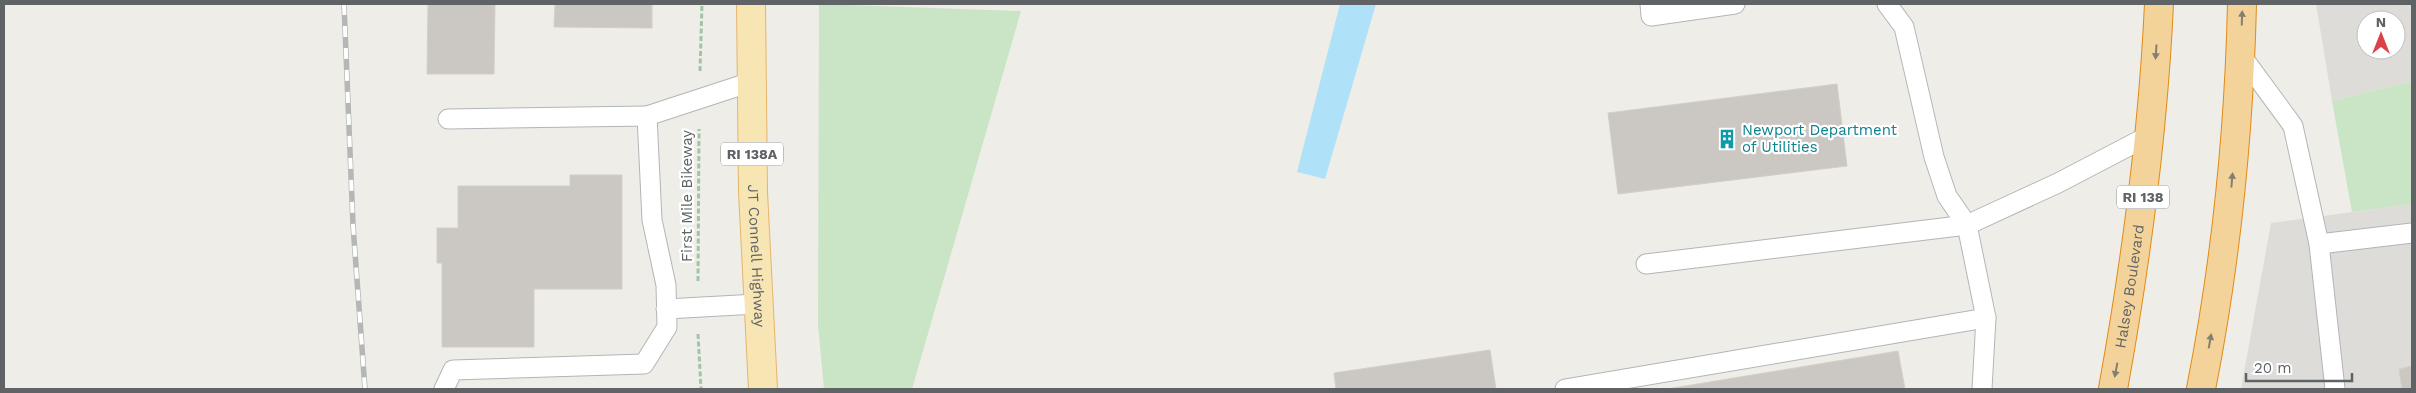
<svg xmlns="http://www.w3.org/2000/svg" width="2416" height="393" font-family="'Work Sans',sans-serif">
<style>
.industrial{fill:#dedcd9;fill-rule:evenodd}
.green{fill:#cae4c6}
.water{fill:#afe1f8}
.building{fill:#cbc8c4;stroke:#d4cec6}
.lines{fill:none;stroke-linecap:round;stroke-linejoin:round}
.lane-casing{stroke:#b2b5b8;stroke-width:21}
.primary-casing{stroke:#e6b56a;stroke-width:30}
.highway-casing{stroke:#e28a14;stroke-width:30}
.path{stroke:#a0c5a6;stroke-width:3;stroke-dasharray:5 2.5;stroke-linecap:butt}
.lane{stroke:#fff;stroke-width:19}
.primary{stroke:#f8e5b4;stroke-width:28}
.highway{stroke:#f4d39a;stroke-width:28}
.rail-casing{stroke:#b5b6b6;stroke-width:5.5}
.rail{stroke:#fff;stroke-width:4;stroke-dasharray:11;stroke-linecap:butt}
.oneway{fill:#847f73}
.labels{text-anchor:middle;dominant-baseline:central;stroke-width:4.5;stroke-linejoin:round;paint-order:stroke}
.shield{fill:#fff;stroke:#8f9294;stroke-width:1}
.shield-label{font-size:14px;font-weight:bold;fill:#5f6366}
.culture-label{font-size:15px;fill:#0d838f;stroke:#fff;text-anchor:start}
.street-label{font-size:15px;fill:#5f6366;stroke:#fff}
</style>
<rect width="100%" height="100%" fill="#efede7"/>
<g class="industrial">
<path d="M2316,4H2412V81L2332,101ZM2366,20H2396V50H2366Z"/>
<path d="M2412,204V389H2241L2271,223Z"/>
</g>
<g class="green">
<path d="M819,4L1021,11L912,389H824L818,324Z"/>
<path d="M2412,81V204L2352,212L2332,101Z"/>
</g>
<path class="water" d="M1340,4H1376L1325,179L1297,172Z"/>
<g class="building">
<path d="M428,4H495L494,74H427Z"/>
<path d="M555,4H652V28L554,27Z"/>
<path d="M1837,84L1847,166L1618,194L1608,113Z"/>
<path d="M570,175H622V289H534V347H442V263H437V228H458V186H570Z"/>
<path d="M1490,350L1496,389H1336L1334,373Z"/>
<path d="M1898,351L1905,389H1667Z"/>
<path d="M2412,366V389H2402L2399,369Z"/>
</g>
<g class="lines">
<defs>
<g id="lane">
<path d="M1650,4L1651,16L1735,4"/>
<path d="M1887,4L1904,27L1934,157L1947,196L1967,225L1986,318L1982,389"/>
<path d="M2241,55L2293,126L2319,244L2335,389"/>
<path d="M647,116L751,82"/>
<path d="M2319,244L2412,233"/>
<path d="M1646,264L1967,225L2058,183L2150,135"/>
<path d="M666,309L757,304"/>
<path d="M444,389L453,370L644,364L667,327L666,285L652,220L647,116L448,119"/>
<path d="M1565,389L1986,318"/>
</g>
<g id="primary">
<path id="s1" d="M751,4L753,192L763,389"/>
</g>
<g id="highway">
<path id="s2" d="M2113,389C2136,262 2153,133 2159,4"/>
<path d="M2201,389C2226,262 2239,133 2242,4"/>
</g>
</defs>
<use href="#lane" class="lane-casing"/>
<use href="#primary" class="primary-casing"/>
<use href="#highway" class="highway-casing"/>
<g class="path">
<path d="M700,71L702,4"/>
<path d="M698,281L699,129"/>
<path d="M698,334L701,389"/>
</g>
<use href="#lane" class="lane"/>
<use href="#primary" class="primary"/>
<use href="#highway" class="highway"/>
<defs>
<path id="rail" d="M344,4L353,225L365,389"/>
</defs>
<use href="#rail" class="rail-casing"/>
<use href="#rail" class="rail"/>
</g>
<defs><path id="oneway-solid" d="M-6-.8H1V-3.2L6.5 0L1 3.2V.8H-6Z" transform="scale(1.25)"/></defs>
<g class="oneway">
<use href="#oneway-solid" transform="translate(2242 18) rotate(-88)"/>
<use href="#oneway-solid" transform="translate(2156 52) rotate(94)"/>
<use href="#oneway-solid" transform="translate(2232 180) rotate(-85)"/>
<use href="#oneway-solid" transform="translate(2210 341) rotate(-80)"/>
<use href="#oneway-solid" transform="translate(2116 370) rotate(101)"/>
</g>
<defs>
<symbol id="building-bare" viewBox="-9 -9 18 18"><path d="M-4-6H4V6H1V3H-1V6H-4ZM-2.5-4.3h1.7v1.8h-1.7ZM.8-4.3h1.7v1.8H.8ZM-2.5-1h1.7V.8h-1.7ZM.8-1h1.7V.8H.8Z" fill="#0f9aa8" stroke="#fff" stroke-width="2.5" paint-order="stroke"/></symbol>
</defs>
<g fill-rule="evenodd">
<use href="#building-bare" x="1713" y="125" width="28" height="28"/>
</g>
<g class="labels">
<g class="shield">
<rect x="721" y="142.5" width="62" height="23" rx="4"/>
<rect x="2117" y="185.5" width="52" height="23" rx="4"/>
</g>
<g class="shield-label">
<text x="752" y="154">RI 138A</text>
<text x="2143" y="197">RI 138</text>
</g>
<g class="culture-label">
<text x="1742" y="130">Newport Department<tspan x="1742" dy="17">of Utilities</tspan></text>
</g>
<g class="street-label">
<text transform="translate(687 196) rotate(-90)">First Mile Bikeway</text>
<text stroke="none"><textPath href="#s1" startOffset="252">JT Connell Highway</textPath></text>
<text stroke="none"><textPath href="#s2" startOffset="104">Halsey Boulevard</textPath></text>
</g>
</g>
<rect width="2416" height="393" fill="none" stroke="#5f6366" stroke-width="10"/>
<g transform="translate(2381 35)"><circle r="24" fill="#ffffff" stroke="#bfc1c2"/>
<path d="M0-4L9 19L0 12L-9 19Z" fill="#db4248"/>
<text y="-8" font-size="14" font-weight="bold" text-anchor="middle" fill="#5f6366">N</text>
</g>
<path d="M2246 373v8h106v-8" fill="none" stroke="#5f6366" stroke-width="2.5"/>
<text x="2254" y="373" font-size="15" fill="#5f6366" stroke="#ffffff" stroke-width="4" paint-order="stroke">20 m</text>
</svg>
